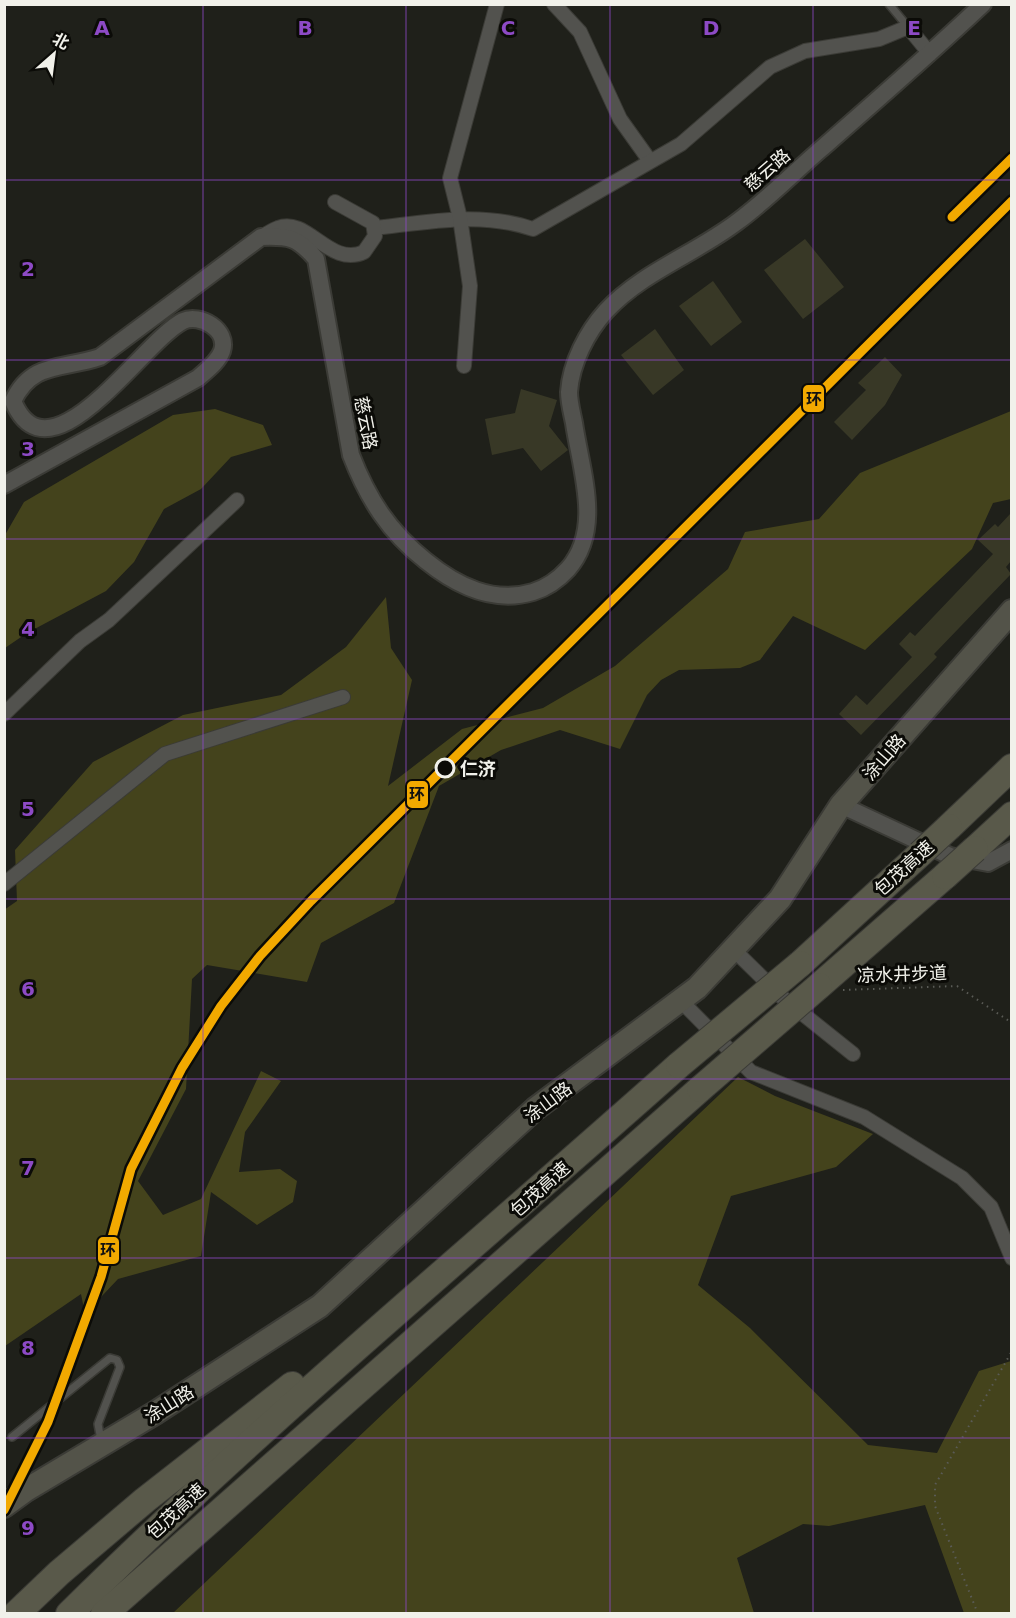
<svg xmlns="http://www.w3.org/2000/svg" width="1016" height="1618" font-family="'DejaVu Sans','Noto Sans SC',sans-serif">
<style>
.green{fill:#44431c}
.building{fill:#383826}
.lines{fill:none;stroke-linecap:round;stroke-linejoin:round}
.service-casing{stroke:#3b3b36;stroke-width:10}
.minor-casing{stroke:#3b3b36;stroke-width:16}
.tertiary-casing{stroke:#3b3b36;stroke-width:20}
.primary-casing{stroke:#3b3b36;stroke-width:26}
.motorway-casing{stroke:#3b3b36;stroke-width:28}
.path{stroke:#5a5b56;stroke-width:2;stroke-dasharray:1.5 4.5;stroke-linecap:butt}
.service{stroke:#52524e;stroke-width:7}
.minor{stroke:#52524e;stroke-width:14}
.tertiary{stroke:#52524e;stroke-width:16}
.primary{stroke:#535349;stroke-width:22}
.motorway{stroke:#59594a;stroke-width:26}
.motorway-bridge-casing{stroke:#3b3b36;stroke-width:28;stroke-linecap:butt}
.motorway-bridge{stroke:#59594a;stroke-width:26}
.metro-1-casing{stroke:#0b0b07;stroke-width:14}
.metro-1{stroke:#f2a900;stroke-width:9}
.grid{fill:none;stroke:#8d4ac5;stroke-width:1.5;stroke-opacity:0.55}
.stop-dot{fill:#0b0b07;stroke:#f1f1ea;stroke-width:3}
.labels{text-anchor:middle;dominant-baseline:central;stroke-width:6;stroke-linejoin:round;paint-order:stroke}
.street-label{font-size:18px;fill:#f1f1ea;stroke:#0b0b07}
.stop-label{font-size:18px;font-weight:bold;fill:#f1f1ea;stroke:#0b0b07;text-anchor:start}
.grid-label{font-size:20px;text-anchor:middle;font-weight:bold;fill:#8d4ac5;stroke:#0b0b07;stroke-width:6;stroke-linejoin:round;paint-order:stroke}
.line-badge{stroke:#0b0b07;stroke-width:2}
.pale-badge-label{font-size:16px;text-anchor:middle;font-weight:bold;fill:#111}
</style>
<rect width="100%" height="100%" fill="#1f201a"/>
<g class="green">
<path d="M215,409L263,425L272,445L231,457L201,489L164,509L134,562L106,591L27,633L5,648V535L24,502L173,415Z"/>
<path d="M1011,411V499L993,503L972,549L865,650L793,616L760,660L740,668L679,670L661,680L647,695L620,749L560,730L501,750L439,786L394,903L321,943L307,982L207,965L192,979L186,1089L138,1181L163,1215L201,1199L261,1071L281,1081L245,1132L239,1172L280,1169L297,1181L293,1202L257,1225L211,1192L201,1256L118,1279L85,1314L81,1294L5,1346L4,910L17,901L15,850L93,762L183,715L281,695L346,647L386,597L391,648L412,680L388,786L462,729L543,708L615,666L728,569L745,532L819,519L860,473Z"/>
<path d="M738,1077L775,1096L873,1134L836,1167L731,1196L698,1285L750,1328L868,1445L937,1453L979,1371L1011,1361V1613H964L925,1505L829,1526L803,1524L737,1558L754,1613H173Z"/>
</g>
<g class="building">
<path d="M805,239L844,287L803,319L764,270Z"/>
<path d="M713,281L742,322L711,346L679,306Z"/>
<path d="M655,329L684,370L653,395L621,355Z"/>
<path d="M885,357L902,375L885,405L852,440L834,422L866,390L858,383Z"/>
<path d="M521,389L557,400L549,426L568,450L541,471L523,448L492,455L485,419L515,413Z"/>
<path d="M1011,513V561L1006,567L1011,574L934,654L937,657L861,735L839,714L856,695L867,705L912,657L899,644L910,632L915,636L993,554L978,540L995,524L998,527Z"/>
</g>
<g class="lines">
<defs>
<g id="service">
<path d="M889,4L908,27"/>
<path d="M12,1437L110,1358L117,1360L120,1367L98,1424L101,1440"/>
</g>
<g id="minor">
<path d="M554,4L580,32L620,119L650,161"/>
<path d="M375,228C428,222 481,211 533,229L681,144L770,67L805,51L879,39L908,27L930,54"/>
<path d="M261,237C267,234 272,230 278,228C307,216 330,268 364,252L375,236L373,223L335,202"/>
<path d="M464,366L470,286L460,218L450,178L497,4"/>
<path d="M4,714L80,641L109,620L237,500"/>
<path d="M4,884L165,754L343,697"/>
<path d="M734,950L783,998L853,1054"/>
<path d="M681,1001L751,1072L864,1117L962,1178L991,1207L1012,1258"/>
</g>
<g id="tertiary">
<path d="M4,485L198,378C207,370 218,362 222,351C229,330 200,313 183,321C143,341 49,488 13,401C32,361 62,370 100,357L261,237C290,236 297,237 316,259L351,455C368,499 389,532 426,561C457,586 493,604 533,592C546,588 558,580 568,569C603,529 581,471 574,423C572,413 569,402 569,392C571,363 587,332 606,311C642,272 695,254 737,222C767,200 793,173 821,149C876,101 930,54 983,4"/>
<path d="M841,805L950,856L988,863L1012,850"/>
</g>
<path id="primary" d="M4,1506L26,1490L155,1413L320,1306L535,1109L697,988L780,899L841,805L1012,611"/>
<g id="motorway">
<path d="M949,827L1012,767"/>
<path d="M975,849L1012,815"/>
<path d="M800,964L920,854"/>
<path d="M819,986L945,876"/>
<path d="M16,1614L59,1573L145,1500L292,1385"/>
<path d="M69,1614C264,1421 475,1247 679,1065"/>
<path d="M104,1614L700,1089"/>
</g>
</defs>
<use href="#service" class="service-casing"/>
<use href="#minor" class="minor-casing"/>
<use href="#tertiary" class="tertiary-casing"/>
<use href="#primary" class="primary-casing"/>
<use href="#motorway" class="motorway-casing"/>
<g class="path">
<path d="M843,990L957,986L1012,1023"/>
<path d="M978,1614L935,1506V1485L1012,1351"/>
</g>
<use href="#service" class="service"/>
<use href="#minor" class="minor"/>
<use href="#tertiary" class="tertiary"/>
<use href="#primary" class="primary"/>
<use href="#motorway" class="motorway"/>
<defs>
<g id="motorway-bridge">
<path d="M920,854L949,827"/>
<path d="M945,876L975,849"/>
<path d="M679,1065L800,964"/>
<path d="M700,1089L819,986"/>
</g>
</defs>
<use href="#motorway-bridge" class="motorway-bridge-casing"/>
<use href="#motorway-bridge" class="motorway-bridge"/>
<defs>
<g id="metro-1">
<path d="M952,217L1012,158"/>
<path d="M4,1510L48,1422L101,1277L131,1169L182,1068L221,1006L260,956L311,901L1012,201"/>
</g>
</defs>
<use href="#metro-1" class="metro-1-casing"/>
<use href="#metro-1" class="metro-1"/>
</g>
<path class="grid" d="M203,4V1614M406,4V1614M610,4V1614M813,4V1614M4,180H1012M4,360H1012M4,539H1012M4,719H1012M4,899H1012M4,1079H1012M4,1258H1012M4,1438H1012"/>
<circle class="stop-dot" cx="445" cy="768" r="9"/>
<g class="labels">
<g class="street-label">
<text transform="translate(767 170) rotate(-41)">慈云路</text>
<text transform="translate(366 423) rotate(79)">慈云路</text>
<text transform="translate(884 757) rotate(-49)">涂山路</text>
<text transform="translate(904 868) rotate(-42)">包茂高速</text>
<text transform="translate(902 974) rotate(-2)">凉水井步道</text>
<text transform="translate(548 1102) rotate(-37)">涂山路</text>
<text transform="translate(540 1189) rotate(-42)">包茂高速</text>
<text transform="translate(169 1404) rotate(-32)">涂山路</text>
<text transform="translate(176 1511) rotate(-43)">包茂高速</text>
</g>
<g class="stop-label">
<text x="460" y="768">仁济</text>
</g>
</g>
<g class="grid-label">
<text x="102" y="35">A</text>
<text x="305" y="35">B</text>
<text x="508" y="35">C</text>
<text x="711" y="35">D</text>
<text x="914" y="35">E</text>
<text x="28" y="276">2</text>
<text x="28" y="456">3</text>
<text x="28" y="636">4</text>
<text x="28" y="816">5</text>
<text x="28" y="996">6</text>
<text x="28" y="1175">7</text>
<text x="28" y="1355">8</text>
<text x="28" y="1535">9</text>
</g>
<g class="line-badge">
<rect x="802" y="384" width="23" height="29" rx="6" fill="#f2a900"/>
<rect x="406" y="780" width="23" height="29" rx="6" fill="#f2a900"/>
<rect x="97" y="1236" width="23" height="29" rx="6" fill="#f2a900"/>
</g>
<g class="pale-badge-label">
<text x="814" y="405">环</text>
<text x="417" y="800">环</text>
<text x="108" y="1256">环</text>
</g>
<rect width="1016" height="1618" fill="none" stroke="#f1f1ea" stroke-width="12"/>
<g transform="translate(54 54) rotate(28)" stroke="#0b0b07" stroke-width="4.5" paint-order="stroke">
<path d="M0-4.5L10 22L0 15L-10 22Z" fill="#f1f1ea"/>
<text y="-9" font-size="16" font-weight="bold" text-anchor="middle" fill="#f1f1ea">北</text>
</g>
</svg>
